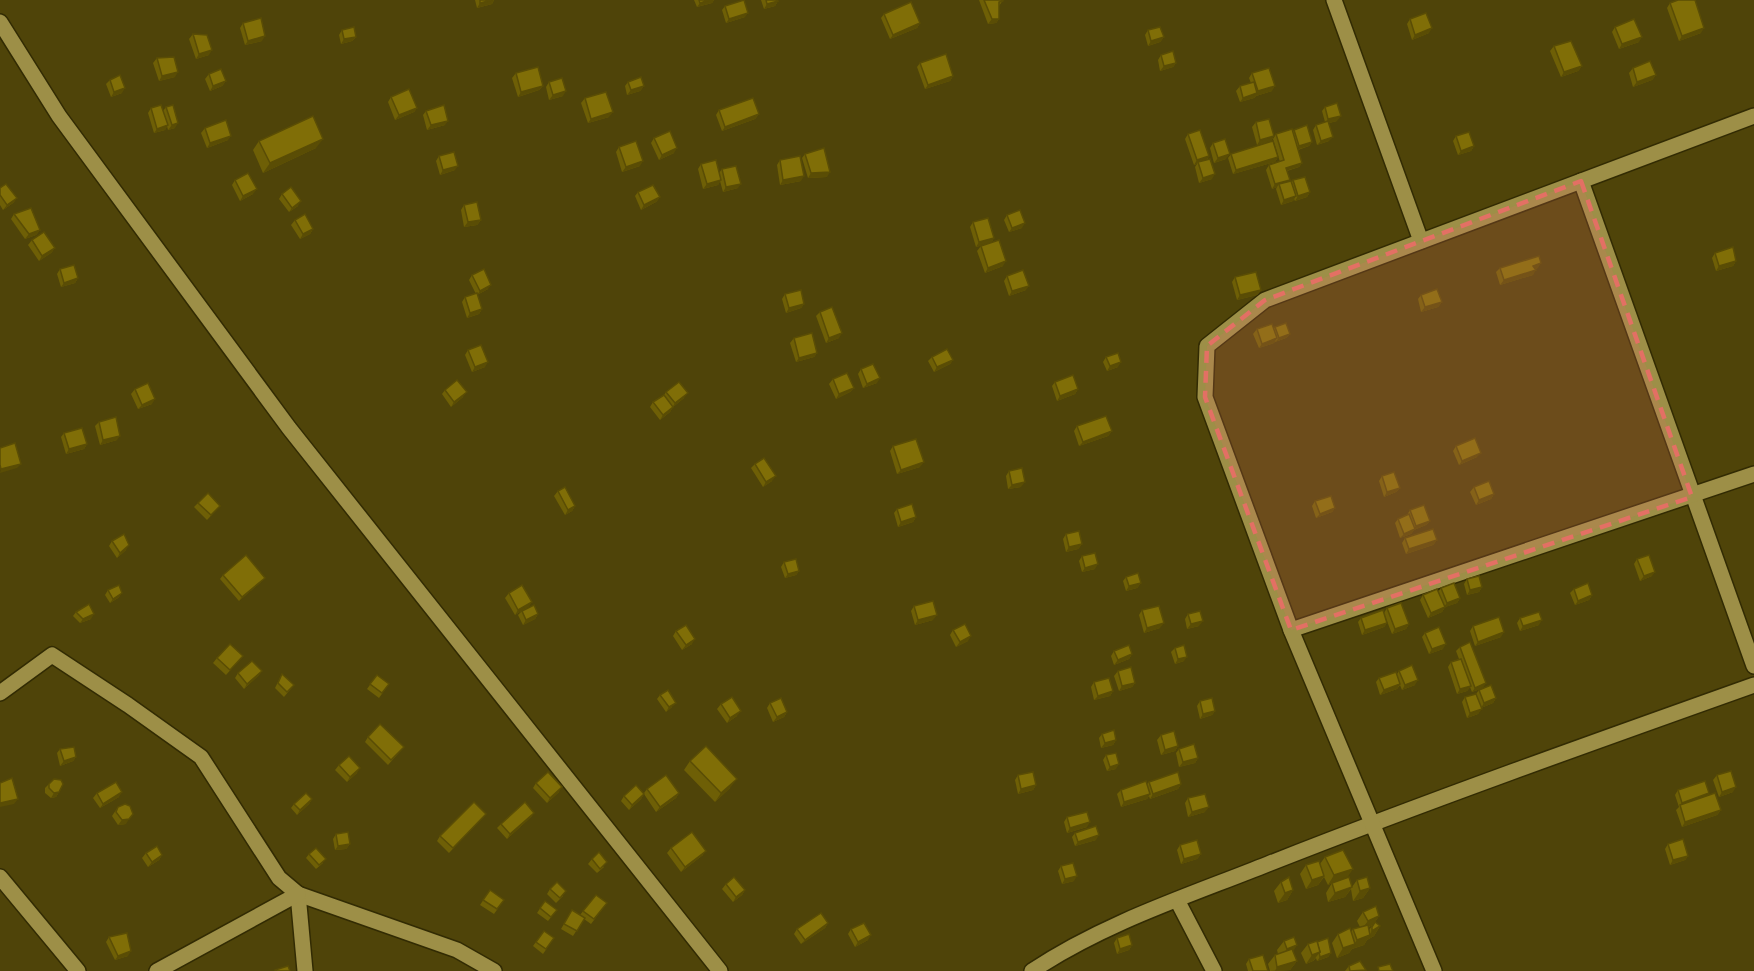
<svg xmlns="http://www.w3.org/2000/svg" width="1754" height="971" font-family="'Noto Serif',serif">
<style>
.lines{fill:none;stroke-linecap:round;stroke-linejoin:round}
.minor-casing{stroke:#322b03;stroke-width:18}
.minor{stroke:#9d8f47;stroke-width:15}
.wall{fill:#6e5f06}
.shaded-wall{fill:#5a4d05}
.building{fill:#806e07;stroke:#5a4d05;stroke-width:1.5}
.marked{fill:#e37064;fill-opacity:0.2;stroke:#e37064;stroke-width:4.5;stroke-dasharray:12 8;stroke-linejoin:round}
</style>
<rect width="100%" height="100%" fill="#4f4409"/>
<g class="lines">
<defs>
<g id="minor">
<path d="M1334,0L1421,241"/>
<path d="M0,22L59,116L289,428L720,971"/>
<path d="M1581,181L1754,666"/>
<path d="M1291,630L1754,474"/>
<path d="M0,693L52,655L128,705L201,757L279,878L298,894L457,950L494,971"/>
<path d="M0,877L78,971"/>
<path d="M298,894L305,971"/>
<path d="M1177,900L1214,971"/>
<path d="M157,971L298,894"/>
<path d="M1032,971C1104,923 1188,896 1268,864C1428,801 1591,743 1754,685"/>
<path d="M1434,971L1291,630L1205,397L1207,346L1265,300L1754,116"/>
</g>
</defs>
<use href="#minor" class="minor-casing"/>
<use href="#minor" class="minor"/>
</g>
<g class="wall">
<path d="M475,0H494L492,4L477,8Z"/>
<path d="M694,0H714L712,3L697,7Z"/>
<path d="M761,0H777L778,1L775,6L764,9Z"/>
<path d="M979,0H1003L999,6V19L996,23L988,24Z"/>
<path d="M1670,3L1701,33L1679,41L1667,8Z"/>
<path d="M725,6L745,17L726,23L722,10Z"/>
<path d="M884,14L920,23L917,28L890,39L881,18Z"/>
<path d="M1410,19L1429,33L1412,40L1407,24Z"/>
<path d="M243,23L262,41L245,45L240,28Z"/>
<path d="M1615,27L1639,42L1619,49L1612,32Z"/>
<path d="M342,30L356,37L352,41L341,44L339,35Z"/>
<path d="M1148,30L1164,37L1160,42L1148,46L1145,35Z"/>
<path d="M193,34L209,55L196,59L189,39Z"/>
<path d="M1554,46L1582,66L1578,71L1561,77L1550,51Z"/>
<path d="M1161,55L1176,63L1173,67L1160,71L1158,60Z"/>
<path d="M157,58L175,77L159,81L153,63Z"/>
<path d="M920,63L953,76L950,81L925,89L917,67Z"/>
<path d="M1633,68L1656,75L1652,80L1633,87L1629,73Z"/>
<path d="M516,73L543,86L539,90L518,97L512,78Z"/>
<path d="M1252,73L1272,91L1256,96L1254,98L1240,102L1236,91L1240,86L1251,83L1249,78Z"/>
<path d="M209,74L226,81L222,86L210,91L205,79Z"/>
<path d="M110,80L122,93L111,97L106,84Z"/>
<path d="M549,82L563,96L549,100L546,87Z"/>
<path d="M628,82L644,86L640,91L627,95L625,86Z"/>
<path d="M391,97L417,108L414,112L395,120L388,102Z"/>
<path d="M585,98L609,117L588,123L581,103Z"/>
<path d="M166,107L175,128L168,130L167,126L165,130L154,133L148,113L151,108L163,111Z"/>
<path d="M1325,107L1337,121L1329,123V141L1317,145L1313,130L1316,125L1325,122L1322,111Z"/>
<path d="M719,110L759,114L755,119L722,131L716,115Z"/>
<path d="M426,111L445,125L427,130L423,115Z"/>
<path d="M1256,122L1274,136L1271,141L1257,145L1252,127Z"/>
<path d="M205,128L228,140L207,148L201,133Z"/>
<path d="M1294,130L1312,142L1309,146L1298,150L1302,163L1299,167L1287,171L1288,181L1292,182L1293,180L1310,192L1307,197L1295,201L1294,199L1293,201L1281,205L1276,189L1277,187L1272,189L1266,170L1269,165L1280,162L1273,139L1276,134L1293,131Z"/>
<path d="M1188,134L1209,156L1207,160L1212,179L1199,183L1195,167L1197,164L1194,165L1185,139Z"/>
<path d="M1456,136L1474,146L1471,151L1458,155L1453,141Z"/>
<path d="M654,138L674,153L659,160L651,143Z"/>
<path d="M259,141L316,148L263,173L253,150Z"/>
<path d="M1213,143L1226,159L1214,163L1210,148Z"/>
<path d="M619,147L640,166L622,172L616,152Z"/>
<path d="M805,154L827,177L808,178L802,158Z"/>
<path d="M1231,154L1278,157L1275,162L1233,174L1228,158Z"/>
<path d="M439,156L455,170L440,175L436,161Z"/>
<path d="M780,160L801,181L780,185L777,165Z"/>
<path d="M701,164L719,173L722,169L738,188L723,192L720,181L718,185L703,189L698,169Z"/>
<path d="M235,180L253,194L240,201L232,185Z"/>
<path d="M0,188L17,198L13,203L3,210L0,205Z"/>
<path d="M638,192L660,197L656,202L641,210L635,196Z"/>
<path d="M282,194L298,206L289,212L279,199Z"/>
<path d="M464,205L481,220L477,225L464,227L461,210Z"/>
<path d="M14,214L40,230L36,235L25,239L11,219Z"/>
<path d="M1007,215L1022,228L1009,232L1004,220Z"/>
<path d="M295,220L313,229L310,234L300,239L291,225Z"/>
<path d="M973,222L994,238L991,243L976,247L970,227Z"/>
<path d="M32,240L55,248L51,253L39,261L28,245Z"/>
<path d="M981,246L1003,266L985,273L977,251Z"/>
<path d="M1715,253L1736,261L1733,266L1716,271L1712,258Z"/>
<path d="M1500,268H1538L1535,269L1533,275L1500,285L1496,272Z"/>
<path d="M60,269L78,278L75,283L61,287L57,274Z"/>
<path d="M472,275L488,289L477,295L482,309L479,314L467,318L462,302L465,297L476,294L469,280Z"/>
<path d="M1007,276L1026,290L1009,296L1004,281Z"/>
<path d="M1235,277L1261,290L1257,295L1237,300L1232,282Z"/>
<path d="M785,294L804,304L801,308L786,313L782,299Z"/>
<path d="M1421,295L1442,302L1438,307L1421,312L1418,299Z"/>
<path d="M820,312L839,338L826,343L816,316Z"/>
<path d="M1275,327L1290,334L1286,338L1275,342V341L1274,343L1259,348L1253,334L1257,329H1273Z"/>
<path d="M794,338L817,353L814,357L796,362L790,343Z"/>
<path d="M468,350L485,367L472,372L465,355Z"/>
<path d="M932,357L953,360L950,364L934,372L928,361Z"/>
<path d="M1106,357L1118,367L1107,371L1103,362Z"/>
<path d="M861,369L877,383L863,388L858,374Z"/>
<path d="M833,379L854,388L850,392L836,399L829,384Z"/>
<path d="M1055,382L1078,389L1075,394L1057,401L1052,386Z"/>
<path d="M135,389L152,404L138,409L131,394Z"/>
<path d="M445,390L463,397L451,407L442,394Z"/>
<path d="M666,392L684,398L673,407L670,412L660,420L650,407L653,402L664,395Z"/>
<path d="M99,422L117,440L100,445L95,426Z"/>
<path d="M1077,426L1112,431L1108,436L1079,446L1074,431Z"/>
<path d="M64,433L87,444L84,449L66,454L61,437Z"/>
<path d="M893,446L920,467L897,474L890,451Z"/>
<path d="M1456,446L1477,457L1459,465L1453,451Z"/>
<path d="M755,464L772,481L763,487L751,468Z"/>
<path d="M1009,471L1021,487L1008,489L1006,476Z"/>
<path d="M1382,476L1400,488L1396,492L1384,497L1379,481Z"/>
<path d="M1474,487L1494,494L1491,499L1476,505L1470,492Z"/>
<path d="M558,491L575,506L572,511L565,515L554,496Z"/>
<path d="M1315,501L1335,508L1332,512L1316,518L1312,506Z"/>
<path d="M198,503L220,506L207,520L194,507Z"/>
<path d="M897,509L916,517L913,522L898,527L894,513Z"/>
<path d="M1410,510L1430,521L1426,525L1414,530L1411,534L1400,538L1395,523L1398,519L1407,515Z"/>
<path d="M1066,534L1082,544L1078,549L1066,552L1063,539Z"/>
<path d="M1405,538L1437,540L1433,545L1406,554L1402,543Z"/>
<path d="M112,541L126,550L117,558L109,546Z"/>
<path d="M1082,556L1095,569L1082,572L1079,561Z"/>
<path d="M1637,559L1652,576L1640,581L1634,564Z"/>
<path d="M784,562L799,571L796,575L785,578L781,567Z"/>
<path d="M223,575L261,582L239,601L220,579Z"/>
<path d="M1126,577L1141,583L1137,588L1126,591L1123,581Z"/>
<path d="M1467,579L1482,587L1479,592L1467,595L1464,584Z"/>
<path d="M1441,588L1460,598L1457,603L1445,607L1442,612L1428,618L1420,600L1423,595L1438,592Z"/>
<path d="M1574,589L1592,595L1589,600L1575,605L1570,593Z"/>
<path d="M108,590L122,593L118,598L110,603L105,595Z"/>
<path d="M509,593L532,602L528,607L515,615L505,598Z"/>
<path d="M914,606L933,620L915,625L911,611Z"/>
<path d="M1387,608L1409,624L1406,629L1392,634L1385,616L1387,623L1384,627L1362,635L1358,622L1361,618L1384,613Z"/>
<path d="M1142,610L1160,628L1144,633L1139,615Z"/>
<path d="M522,611L538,614L535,619L523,625L518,615Z"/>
<path d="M76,612L91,619L80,623L73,616Z"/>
<path d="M1188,614L1199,626L1187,629L1185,619Z"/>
<path d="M1520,618L1539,625L1520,631L1517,623Z"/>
<path d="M1473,626L1501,637L1475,646L1470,631Z"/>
<path d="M953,630L968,641L956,647L950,635Z"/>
<path d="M676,631L692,644L682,650L673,636Z"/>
<path d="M1425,633L1443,649L1429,654L1422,637Z"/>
<path d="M1460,647L1483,688L1472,692L1470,687L1467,691L1457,694L1448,667L1451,662L1459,659L1456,651Z"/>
<path d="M1175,648L1184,661L1175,664L1171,652Z"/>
<path d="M1114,651L1132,654L1129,659L1114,665L1111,656Z"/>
<path d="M243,656L226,675L213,663L217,658Z"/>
<path d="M262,671L258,676L244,689L235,678L238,673Z"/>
<path d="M1118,671L1135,683L1132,687L1119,691L1114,676Z"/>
<path d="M1399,671L1415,685L1402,690L1400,685L1397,689L1380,695L1376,682L1379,678L1397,674Z"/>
<path d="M282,674L294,685L284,697L275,688Z"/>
<path d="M377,675L389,684L379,698L367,689Z"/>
<path d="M1094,682L1113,691L1110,696L1094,700L1091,687Z"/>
<path d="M1479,690L1496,698L1493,703L1481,708L1478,714L1467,718L1462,702L1465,697L1476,694Z"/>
<path d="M660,695L672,707L666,712L657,699Z"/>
<path d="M1200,701L1215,711L1212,715L1200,719L1197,706Z"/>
<path d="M770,703L787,712L784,717L773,722L767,708Z"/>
<path d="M721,704L737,716L727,723L717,709Z"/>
<path d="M1102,734L1116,740L1113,745L1101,748L1099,738Z"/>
<path d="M1161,735L1178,746L1175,751L1161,755L1157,740Z"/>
<path d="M368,737L404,747L388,765L365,742Z"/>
<path d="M60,749L76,757L73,761L60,766L57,753Z"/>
<path d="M1179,749L1198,758L1195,763L1179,767L1176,753Z"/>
<path d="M1106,755L1116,769L1107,771L1103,760Z"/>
<path d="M690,761L730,788L715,802L684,770Z"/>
<path d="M339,765L357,773L347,782L335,770Z"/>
<path d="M1018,775L1036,785L1033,790L1018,794L1015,780Z"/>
<path d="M1717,775L1733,792L1719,797L1713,780Z"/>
<path d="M1149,782L1181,784L1178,789L1150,799L1149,796L1147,799L1121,807L1117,794L1121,790L1147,784Z"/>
<path d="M536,783L559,792L547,803L533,788Z"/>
<path d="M49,784L59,792L56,797L51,798L45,793V788Z"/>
<path d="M647,789L679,793L676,798L656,812L644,794L641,799L629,810L621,801L624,796L644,793Z"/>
<path d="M1678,790L1709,793L1708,796L1721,810L1717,815L1682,827L1676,810L1679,807L1675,795Z"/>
<path d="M97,793L119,797L100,808L93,798Z"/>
<path d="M1188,798L1205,812L1188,817L1185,803Z"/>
<path d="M312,799L309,804L297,815L291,808L294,804Z"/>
<path d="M118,807L126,824L118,825L112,816Z"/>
<path d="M534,813L531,817L507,839L497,828L501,824Z"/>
<path d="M486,814L482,818L449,853L437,841L440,836Z"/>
<path d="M1067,817L1087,827L1067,833L1064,822Z"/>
<path d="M1075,833L1096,840L1075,846L1072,837Z"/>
<path d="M336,834L350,844L346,849L335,850L333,839Z"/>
<path d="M1668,844L1688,856L1685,860L1670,865L1665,849Z"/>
<path d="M1180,845L1201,854L1197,859L1181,864L1177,850Z"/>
<path d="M671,848L703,855L681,872L667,853Z"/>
<path d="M146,853L162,855L159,860L148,867L142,858Z"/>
<path d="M309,854L323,863L316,869L306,858Z"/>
<path d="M1325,857L1347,878L1352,887L1357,880L1370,888L1363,898L1353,901L1351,889L1345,897L1328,902L1326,893L1332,883L1335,882L1328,885L1324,877L1318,885L1306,889L1300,874L1306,865L1320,864Z"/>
<path d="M592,859L604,867L597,873L588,864Z"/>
<path d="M1061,866L1074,881L1062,884L1058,871Z"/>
<path d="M1281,882L1293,890L1287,900L1278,903L1274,891Z"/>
<path d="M726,884L745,890L742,895L733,902L722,889Z"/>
<path d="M550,889L563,896L556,903L547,894Z"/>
<path d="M490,890L504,900L494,914L480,905Z"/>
<path d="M596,895L607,903L591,924L584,919L573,936L561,929L572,910L580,915Z"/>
<path d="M545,901L557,910L548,921L537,913Z"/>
<path d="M1363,912L1379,916L1373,925L1369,927V930L1375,922L1380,926L1374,936L1367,940L1364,945L1352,949L1349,953L1337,958L1332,943L1338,934L1351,932L1353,929L1360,927L1357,921Z"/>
<path d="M828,923L825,928L801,944L794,934L797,929Z"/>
<path d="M851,929L868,940L855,947L848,934Z"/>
<path d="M544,931L554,938L543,954L533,946Z"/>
<path d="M109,937L128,956L115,960L106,942Z"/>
<path d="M1117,938L1132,945L1129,950L1117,954L1114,943Z"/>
<path d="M1284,941L1293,951L1297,961L1290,970L1270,971L1268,964L1275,955L1278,954L1277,950Z"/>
<path d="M1308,944L1331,953L1328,957L1317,961L1316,958L1313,961L1306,964L1301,953Z"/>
<path d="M1249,959L1268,971H1248L1246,964Z"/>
<path d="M1349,966L1365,971H1345Z"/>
</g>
<g class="shaded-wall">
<path d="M492,0H494L492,4L477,8L480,3Z"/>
<path d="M709,0H714L712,3L697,7L700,3Z"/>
<path d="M778,1L775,6L764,9L767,4Z"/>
<path d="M748,13L745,17L726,23L729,19Z"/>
<path d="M992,19H999L996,23L988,24Z"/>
<path d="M920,23L917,28L890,39L893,35Z"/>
<path d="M1432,28L1429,33L1412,40L1415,35Z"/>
<path d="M1704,28L1701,33L1679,41L1682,36Z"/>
<path d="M265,36L262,41L245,45L248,41Z"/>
<path d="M356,37L352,41L341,44L344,39Z"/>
<path d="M1164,37L1160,42L1148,46L1151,41Z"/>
<path d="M1642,37L1639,42L1619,49L1622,44Z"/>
<path d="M212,50L209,55L196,59L199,54Z"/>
<path d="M1176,63L1173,67L1160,71L1164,66Z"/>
<path d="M1582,66L1578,71L1561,77L1564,72Z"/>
<path d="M178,72L175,77L159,81L162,76Z"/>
<path d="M1656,75L1652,80L1633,87L1637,82Z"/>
<path d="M953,76L950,81L925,89L928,85Z"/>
<path d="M226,81L222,86L210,91L213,86Z"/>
<path d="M543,86L539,90L518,97L521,92Z"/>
<path d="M644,86L640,91L627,95L631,90Z"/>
<path d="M1275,86L1272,91L1256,96L1254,98L1240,102L1243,98L1257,93L1258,91Z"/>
<path d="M125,88L122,93L111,97L114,92Z"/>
<path d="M566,91L563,96L549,100L553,95Z"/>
<path d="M417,108L414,112L395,120L399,115Z"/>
<path d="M613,112L609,117L588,123L591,119Z"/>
<path d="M759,114L755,119L722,131L725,127Z"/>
<path d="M1341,116L1337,121L1325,124L1328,119Z"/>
<path d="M448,121L445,125L427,130L431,125Z"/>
<path d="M178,123L175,128L168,130L172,125Z"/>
<path d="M168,125L165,130L154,133L157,129Z"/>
<path d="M231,136L228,140L207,148L210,143Z"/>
<path d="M1274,136L1271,141L1257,145L1260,140Z"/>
<path d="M1333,137L1329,141L1317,145L1321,141Z"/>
<path d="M323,139L316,148L263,173L270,163Z"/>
<path d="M1312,142L1309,146L1296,150L1299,146Z"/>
<path d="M1474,146L1471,151L1458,155L1461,151Z"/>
<path d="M677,148L674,153L659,160L662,155Z"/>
<path d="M1230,154L1226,159L1214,163L1218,158Z"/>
<path d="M1209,156L1206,161L1198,162L1197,164L1194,165L1197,160Z"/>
<path d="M1278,157L1275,162L1233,174L1236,170Z"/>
<path d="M643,161L640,166L622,172L626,167Z"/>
<path d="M1302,163L1299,167L1282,172L1286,168Z"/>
<path d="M458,166L455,170L440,175L443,170Z"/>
<path d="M830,172L827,177L808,178L811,173Z"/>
<path d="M1215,174L1212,179L1199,183L1203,178Z"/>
<path d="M804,176L801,181L780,185L783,180Z"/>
<path d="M721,180L718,185L703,189L707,184Z"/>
<path d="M1290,180L1286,184H1279L1277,187L1272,189L1275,184Z"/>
<path d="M741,184L738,188L723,192L726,187Z"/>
<path d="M257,189L253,194L240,201L243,196Z"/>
<path d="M1310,192L1307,197L1295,201L1298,196Z"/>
<path d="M1296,196L1293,201L1281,205L1284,200Z"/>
<path d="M660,197L656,202L641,210L644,205Z"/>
<path d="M17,198L13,203L3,210L7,205Z"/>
<path d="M301,201L298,206L289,212L292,208Z"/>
<path d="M481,220L477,225L464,227L468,222Z"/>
<path d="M1025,223L1022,228L1009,232L1012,228Z"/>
<path d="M313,229L310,234L300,239L303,234Z"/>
<path d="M40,230L36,235L25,239L29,234Z"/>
<path d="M994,238L991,243L976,247L979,242Z"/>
<path d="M55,248L51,253L39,261L42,256Z"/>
<path d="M1006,261L1003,266L985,273L988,268Z"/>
<path d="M1736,261L1733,266L1716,271L1719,266Z"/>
<path d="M1541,263L1538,268L1530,270L1533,266Z"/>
<path d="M1536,270L1533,275L1500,285L1504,280Z"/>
<path d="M78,278L75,283L61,287L64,283Z"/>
<path d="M491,285L488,289L477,295L480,291Z"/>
<path d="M1029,286L1026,290L1009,296L1012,291Z"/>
<path d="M1261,290L1257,295L1237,300L1240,295Z"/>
<path d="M1442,302L1438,307L1421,312L1425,307Z"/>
<path d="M804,304L801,308L786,313L789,308Z"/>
<path d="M482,309L479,314L467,318L470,313Z"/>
<path d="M842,333L839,338L826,343L829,338Z"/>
<path d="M1290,334L1286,338L1275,342L1279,338Z"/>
<path d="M1277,338L1274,343L1259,348L1262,344Z"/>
<path d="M817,353L814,357L796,362L799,358Z"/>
<path d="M953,360L950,364L934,372L937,367Z"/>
<path d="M488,362L485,367L472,372L475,367Z"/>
<path d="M1121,362L1118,367L1107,371L1110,366Z"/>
<path d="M880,378L877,383L863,388L867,384Z"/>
<path d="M854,388L850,392L836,399L839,394Z"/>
<path d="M1078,389L1075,394L1057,401L1060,396Z"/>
<path d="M467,392L463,397L451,407L454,402Z"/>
<path d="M688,393L684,398L672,408L675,403Z"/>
<path d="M155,399L152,404L138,409L142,405Z"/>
<path d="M673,407L670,412L660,420L663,415Z"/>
<path d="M1112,431L1108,436L1079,446L1083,442Z"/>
<path d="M120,436L117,440L100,445L103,440Z"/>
<path d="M87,444L84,449L66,454L69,449Z"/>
<path d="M1481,453L1477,457L1459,465L1462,461Z"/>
<path d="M924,462L920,467L897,474L901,470Z"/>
<path d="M21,464L17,468L0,473L1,469Z"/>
<path d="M776,476L772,481L763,487L766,482Z"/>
<path d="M1025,482L1021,487L1008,489L1012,485Z"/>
<path d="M1400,488L1396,492L1384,497L1387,492Z"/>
<path d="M1494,494L1491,499L1476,505L1479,500Z"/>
<path d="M575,506L572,511L565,515L568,510Z"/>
<path d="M1335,508L1332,512L1316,518L1320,514Z"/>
<path d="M916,517L913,522L898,527L901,522Z"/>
<path d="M1430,521L1426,525L1414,530L1411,534L1400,538L1404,534L1413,530L1416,526Z"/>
<path d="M1437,540L1433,545L1406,554L1409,549Z"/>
<path d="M1082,544L1078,549L1066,552L1069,547Z"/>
<path d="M129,545L126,550L117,558L120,553Z"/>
<path d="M1098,564L1095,569L1082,572L1085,568Z"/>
<path d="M799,571L796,575L785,578L788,574Z"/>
<path d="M1655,572L1652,576L1640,581L1644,576Z"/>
<path d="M265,578L261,582L239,601L242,597Z"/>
<path d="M1141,583L1137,588L1126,591L1129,586Z"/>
<path d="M1482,587L1479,592L1467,595L1470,590Z"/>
<path d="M122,593L118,598L110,603L113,599Z"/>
<path d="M1592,595L1589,600L1575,605L1578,601Z"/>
<path d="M1460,598L1457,603L1443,608L1447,603Z"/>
<path d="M532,602L528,607L515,615L518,610Z"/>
<path d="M1445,607L1442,612L1428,618L1431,613Z"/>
<path d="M94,614L91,619L80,623L83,619Z"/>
<path d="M538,614L535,619L523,625L526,620Z"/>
<path d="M937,615L933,620L915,625L918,620Z"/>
<path d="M1542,620L1539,625L1520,631L1523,626Z"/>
<path d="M1203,621L1199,626L1187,629L1191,624Z"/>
<path d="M1164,623L1160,628L1144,633L1147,628Z"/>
<path d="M1387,623L1384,627L1362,635L1365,630Z"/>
<path d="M1409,624L1406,629L1392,634L1395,629Z"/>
<path d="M1504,632L1501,637L1475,646L1478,642Z"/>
<path d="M971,636L968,641L956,647L960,642Z"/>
<path d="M695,639L692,644L682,650L686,645Z"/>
<path d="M1446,644L1443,649L1429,654L1432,649Z"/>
<path d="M1132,654L1129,659L1114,665L1118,660Z"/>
<path d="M1187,657L1184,661L1175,664L1178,659Z"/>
<path d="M262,671L258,676L244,689L247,684Z"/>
<path d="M1418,680L1415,685L1402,690L1405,685Z"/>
<path d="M1135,683L1132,687L1119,691L1122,686Z"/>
<path d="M1486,683L1483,688L1472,692L1475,688Z"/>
<path d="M1400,684L1397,689L1380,695L1384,690Z"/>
<path d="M1471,686L1467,691L1457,694L1460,689Z"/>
<path d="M1113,691L1110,696L1094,700L1098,696Z"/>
<path d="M1496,698L1493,703L1481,708L1484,703Z"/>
<path d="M676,703L672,707L666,712L669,707Z"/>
<path d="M1482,709L1478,714L1467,718L1470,713Z"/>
<path d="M741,711L737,716L727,723L730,718Z"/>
<path d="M1215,711L1212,715L1200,719L1203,714Z"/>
<path d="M787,712L784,717L773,722L777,717Z"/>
<path d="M1116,740L1113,745L1101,748L1105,743Z"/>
<path d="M1178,746L1175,751L1161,755L1165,750Z"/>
<path d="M76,757L73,761L60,766L64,761Z"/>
<path d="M1198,758L1195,763L1179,767L1183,762Z"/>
<path d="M1119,764L1116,769L1107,771L1110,767Z"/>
<path d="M360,768L357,773L347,782L350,777Z"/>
<path d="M737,779L730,788L715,802L721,793Z"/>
<path d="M1181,784L1178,789L1150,799L1153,794Z"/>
<path d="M1036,785L1033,790L1018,794L1021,789Z"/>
<path d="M562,787L559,792L547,803L550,798Z"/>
<path d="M1736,787L1733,792L1719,797L1722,792Z"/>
<path d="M59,792L56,797L51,798L54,793Z"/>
<path d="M122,792L119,797L100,808L103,804Z"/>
<path d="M679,793L676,798L656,812L660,807Z"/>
<path d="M1709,793L1706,798L1680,806L1682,803Z"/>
<path d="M644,794L641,799L629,810L632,805Z"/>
<path d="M1150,794L1147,799L1121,807L1124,802Z"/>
<path d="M18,799L14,804L0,807V803Z"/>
<path d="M312,799L309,804L297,815L300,810Z"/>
<path d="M1209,807L1205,812L1188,817L1192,812Z"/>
<path d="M1721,810L1717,815L1682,827L1685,822Z"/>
<path d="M534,813L531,817L507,839L510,834Z"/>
<path d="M129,819L126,824L118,825L122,820Z"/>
<path d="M1090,822L1087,827L1067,833L1070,828Z"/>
<path d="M1099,835L1096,840L1075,846L1078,842Z"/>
<path d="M350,844L346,849L335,850L338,846Z"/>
<path d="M706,851L703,855L681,872L685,867Z"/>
<path d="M1201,854L1197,859L1181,864L1184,859Z"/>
<path d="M162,855L159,860L148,867L152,862Z"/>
<path d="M1688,856L1685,860L1670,865L1673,860Z"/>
<path d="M1353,869L1347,878L1328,885L1334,875Z"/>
<path d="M1077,876L1074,881L1062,884L1065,879Z"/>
<path d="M1324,876L1318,885L1306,889L1312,880Z"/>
<path d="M1352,887L1345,897L1328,902L1335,893Z"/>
<path d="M1370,888L1363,898L1353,901L1360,891Z"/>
<path d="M745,890L742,895L733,902L736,897Z"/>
<path d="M1293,890L1287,900L1278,903L1285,893Z"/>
<path d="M1379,916L1373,925L1361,930L1368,921Z"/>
<path d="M828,923L825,928L801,944L805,940Z"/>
<path d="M1380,926L1374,936L1367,940L1364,945L1352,949L1349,953L1337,958L1343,948L1354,944L1357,940L1369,936L1372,931Z"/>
<path d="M871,935L868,940L855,947L858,942Z"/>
<path d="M1132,945L1129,950L1117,954L1120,949Z"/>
<path d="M1297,945L1291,955L1280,958L1287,949Z"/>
<path d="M131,951L128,956L115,960L118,956Z"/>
<path d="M1320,952L1313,961L1306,964L1312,955Z"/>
<path d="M1331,953L1328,957L1317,961L1320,957Z"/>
<path d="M1297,961L1290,970L1275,971L1277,967Z"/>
</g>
<g class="building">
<path d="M480,0H492L480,3Z"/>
<path d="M699,0H709L700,3Z"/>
<path d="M744,0L748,13L729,19L725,6Z"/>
<path d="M766,0H777L778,1L767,4Z"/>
<path d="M984,0H1003V1L999,2V19H992Z"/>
<path d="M1678,0H1695L1704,28L1682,36L1670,3Z"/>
<path d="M911,2L920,23L893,35L884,14Z"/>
<path d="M1426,13L1432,28L1415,35L1410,19Z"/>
<path d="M261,18L265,36L248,41L243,23Z"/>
<path d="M1634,19L1642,37L1622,44L1615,27Z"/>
<path d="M354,27L356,37L344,39L342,30Z"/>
<path d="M1160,27L1164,37L1151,41L1148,30Z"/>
<path d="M193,34L207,35L212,50L199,54Z"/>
<path d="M1571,41L1582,66L1564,72L1554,46Z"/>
<path d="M1173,51L1176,63L1164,66L1161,55Z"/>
<path d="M946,54L953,76L928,85L920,63Z"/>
<path d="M174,57L178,72L162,76L157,58Z"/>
<path d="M1650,61L1656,75L1637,82L1633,68Z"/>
<path d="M538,67L543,86L521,92L516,73Z"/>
<path d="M1269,68L1275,86L1258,91L1252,73Z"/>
<path d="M221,69L226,81L213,86L209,74Z"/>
<path d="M120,75L125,88L114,92L110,80Z"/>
<path d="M641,77L644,86L631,90L628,82Z"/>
<path d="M562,78L566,91L553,95L549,82Z"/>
<path d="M1254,82L1257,93L1243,98L1240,86Z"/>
<path d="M409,89L417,108L399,115L391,97Z"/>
<path d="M606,92L613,112L591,119L585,98Z"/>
<path d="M753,98L759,114L725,127L719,110Z"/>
<path d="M1337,103L1341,116L1328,119L1325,107Z"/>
<path d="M161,105L168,125L157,129L151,108Z"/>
<path d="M173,105L178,123L172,125L166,107Z"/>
<path d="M444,105L448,121L431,125L426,111Z"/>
<path d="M313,116L323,139L270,163L259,141Z"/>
<path d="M1269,119L1274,136L1260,140L1256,122Z"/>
<path d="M226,120L231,136L210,143L205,128Z"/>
<path d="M1328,121L1333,137L1321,141L1316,125Z"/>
<path d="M1307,125L1312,142L1299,146L1294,130Z"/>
<path d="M1292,129L1302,163L1286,168L1290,180L1275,184L1269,165L1284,160L1276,134Z"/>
<path d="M1200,130L1209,156L1197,160L1188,134Z"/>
<path d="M670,131L677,148L662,155L654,138Z"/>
<path d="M1469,132L1474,146L1461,151L1456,136Z"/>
<path d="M1225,139L1230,154L1218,158L1213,143Z"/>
<path d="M636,141L643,161L626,167L619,147Z"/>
<path d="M1273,141L1278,157L1236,170L1231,154Z"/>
<path d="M824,148L830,172L811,173L805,154Z"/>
<path d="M454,152L458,166L443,170L439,156Z"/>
<path d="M800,156L804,176L783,180L780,160Z"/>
<path d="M1210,159L1215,174L1203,178L1198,162Z"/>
<path d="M716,160L721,180L707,184L701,164Z"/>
<path d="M736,166L741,184L726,187L722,169Z"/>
<path d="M248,173L257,189L243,196L235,180Z"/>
<path d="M1305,177L1310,192L1298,196L1293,180Z"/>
<path d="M1291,181L1296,196L1284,200L1279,184Z"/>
<path d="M6,184L17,198L7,205L0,195V188Z"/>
<path d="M653,185L660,197L644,205L638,192Z"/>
<path d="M291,187L301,201L292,208L282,194Z"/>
<path d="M477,202L481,220L468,222L464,205Z"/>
<path d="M31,208L40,230L29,234L14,214Z"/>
<path d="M1020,210L1025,223L1012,228L1007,215Z"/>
<path d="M305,214L313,229L303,234L295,220Z"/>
<path d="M988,218L994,238L979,242L973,222Z"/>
<path d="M44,232L55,248L42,256L32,240Z"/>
<path d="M999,240L1006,261L988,268L981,246Z"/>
<path d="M1733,247L1736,261L1719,266L1715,253Z"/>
<path d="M1539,256L1541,263L1533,266L1536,270L1504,280L1500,268Z"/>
<path d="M74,265L78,278L64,283L60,269Z"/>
<path d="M484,269L491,285L480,291L472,275Z"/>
<path d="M1023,270L1029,286L1012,291L1007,276Z"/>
<path d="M1256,272L1261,290L1240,295L1235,277Z"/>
<path d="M1437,289L1442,302L1425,307L1421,295Z"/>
<path d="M801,290L804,304L789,308L785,294Z"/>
<path d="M477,293L482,309L470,313L465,297Z"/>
<path d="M832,307L842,333L829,338L820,312Z"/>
<path d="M1286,323L1290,334L1279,338L1275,327Z"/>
<path d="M1272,324L1277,338L1262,344L1257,329Z"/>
<path d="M812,333L817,353L799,358L794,338Z"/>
<path d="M481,345L488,362L475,367L468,350Z"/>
<path d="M947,349L953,360L937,367L932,357Z"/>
<path d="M1118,353L1121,362L1110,366L1106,357Z"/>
<path d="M873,364L880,378L867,384L861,369Z"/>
<path d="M847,373L854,388L839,394L833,379Z"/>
<path d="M1073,375L1078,389L1060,396L1055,382Z"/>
<path d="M457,380L467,392L454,402L445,390Z"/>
<path d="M679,382L688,393L675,403L666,392Z"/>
<path d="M148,383L155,399L142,405L135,389Z"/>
<path d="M664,395L673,407L663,415L653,402Z"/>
<path d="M1106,416L1112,431L1083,442L1077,426Z"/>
<path d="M116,417L120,436L103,440L99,422Z"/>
<path d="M82,428L87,444L69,449L64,433Z"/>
<path d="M1475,438L1481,453L1462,461L1456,446Z"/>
<path d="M916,439L924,462L901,470L893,446Z"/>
<path d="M15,443L21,464L1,469L0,465V448Z"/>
<path d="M764,458L776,476L766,482L755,464Z"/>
<path d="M1022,468L1025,482L1012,485L1009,471Z"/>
<path d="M1394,472L1400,488L1387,492L1382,476Z"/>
<path d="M1489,481L1494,494L1479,500L1474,487Z"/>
<path d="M565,487L575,506L568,510L558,491Z"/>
<path d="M208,493L220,506L211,515L198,503Z"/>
<path d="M1331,496L1335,508L1320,514L1315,501Z"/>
<path d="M912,504L916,517L901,522L897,509Z"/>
<path d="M1424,505L1430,521L1416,526L1410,510Z"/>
<path d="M1409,514L1415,529L1404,534L1398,519Z"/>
<path d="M1433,529L1437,540L1409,549L1405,538Z"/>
<path d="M1079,531L1082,544L1069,547L1066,534Z"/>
<path d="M124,534L129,545L120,553L112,541Z"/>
<path d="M1095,553L1098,564L1085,568L1082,556Z"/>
<path d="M246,555L265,578L242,597L223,575Z"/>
<path d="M1649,555L1655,572L1644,576L1637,559Z"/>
<path d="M796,559L799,571L788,574L784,562Z"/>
<path d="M1138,573L1141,583L1129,586L1126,577Z"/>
<path d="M1479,576L1482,587L1470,590L1467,579Z"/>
<path d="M1454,583L1460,598L1447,603L1441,588Z"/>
<path d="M1588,583L1592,595L1578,601L1574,589Z"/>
<path d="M119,585L122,593L113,599L108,590Z"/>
<path d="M522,585L532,602L518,610L509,593Z"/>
<path d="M1437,589L1445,607L1431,613L1423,595Z"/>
<path d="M933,601L937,615L918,620L914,606Z"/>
<path d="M1401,603L1409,624L1395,629L1387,608Z"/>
<path d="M89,604L94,614L83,619L76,612Z"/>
<path d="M534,605L538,614L526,620L522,611Z"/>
<path d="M1159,606L1164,623L1147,628L1142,610Z"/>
<path d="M1383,610L1387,623L1365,630L1361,618Z"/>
<path d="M1200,611L1203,621L1191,624L1188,614Z"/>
<path d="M1539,612L1542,620L1523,626L1520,618Z"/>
<path d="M1499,617L1504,632L1478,642L1473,626Z"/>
<path d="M965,624L971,636L960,642L953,630Z"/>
<path d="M686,625L695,639L686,645L676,631Z"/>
<path d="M1439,627L1446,644L1432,649L1425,633Z"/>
<path d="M1470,642L1486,683L1475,688L1460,647Z"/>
<path d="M230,644L243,656L230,670L217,658Z"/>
<path d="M1129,645L1132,654L1118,660L1114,651Z"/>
<path d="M1184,645L1187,657L1178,659L1175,648Z"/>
<path d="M1461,659L1471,686L1460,689L1451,662Z"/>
<path d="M252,661L262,671L247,684L238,673Z"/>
<path d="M1412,665L1418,680L1405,685L1399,671Z"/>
<path d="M1131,667L1135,683L1122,686L1118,671Z"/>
<path d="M1396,672L1400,684L1384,690L1379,678Z"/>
<path d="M282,674L294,685L287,692L278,683Z"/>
<path d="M377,675L389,684L382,693L370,684Z"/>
<path d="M1109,678L1113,691L1098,696L1094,682Z"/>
<path d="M1491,685L1496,698L1484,703L1479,690Z"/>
<path d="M668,690L676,703L669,707L660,695Z"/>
<path d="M1476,694L1482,709L1470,713L1465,697Z"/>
<path d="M732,697L741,711L730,718L721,704Z"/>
<path d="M781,698L787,712L777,717L770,703Z"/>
<path d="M1212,698L1215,711L1203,714L1200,701Z"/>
<path d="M380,724L404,747L391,760L368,737Z"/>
<path d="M1114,730L1116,740L1105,743L1102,734Z"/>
<path d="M1174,731L1178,746L1165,750L1161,735Z"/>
<path d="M1194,744L1198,758L1183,762L1179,749Z"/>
<path d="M706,746L737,779L721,793L690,761Z"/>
<path d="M74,747L76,757L64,761L60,749Z"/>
<path d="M1116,753L1119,764L1110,767L1106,755Z"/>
<path d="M349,756L360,768L350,777L339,765Z"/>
<path d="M1731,771L1736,787L1722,792L1717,775Z"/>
<path d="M548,772L562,787L550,798L536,783Z"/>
<path d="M1033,772L1036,785L1021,789L1018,775Z"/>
<path d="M1178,772L1181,784L1153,794L1149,782Z"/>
<path d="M666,775L679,793L660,807L647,789Z"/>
<path d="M12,778L18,799L0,803V783Z"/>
<path d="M54,779L61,780L63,784L59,792L54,793L49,788V784Z"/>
<path d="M1146,781L1150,794L1124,802L1121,790Z"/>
<path d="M1705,781L1709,793L1682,803L1678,790Z"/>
<path d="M116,782L122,792L103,804L97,793Z"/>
<path d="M636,785L644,794L632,805L624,796Z"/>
<path d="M306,793L312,799L300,810L294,804Z"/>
<path d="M1715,793L1721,810L1685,822L1680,805Z"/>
<path d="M1205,794L1209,807L1192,812L1188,798Z"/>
<path d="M474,802L486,814L453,848L440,836Z"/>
<path d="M525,802L534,813L510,834L501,824Z"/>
<path d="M125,804L130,806L133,814L129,819L122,820L116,812L118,807Z"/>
<path d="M1087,812L1090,822L1070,828L1067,817Z"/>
<path d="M1096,826L1099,835L1078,842L1075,833Z"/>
<path d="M348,832L350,844L338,846L336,834Z"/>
<path d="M692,832L706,851L685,867L671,848Z"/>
<path d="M1683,839L1688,856L1673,860L1668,844Z"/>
<path d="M1197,840L1201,854L1184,859L1180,845Z"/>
<path d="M157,846L162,855L152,862L146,853Z"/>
<path d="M316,848L326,859L319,865L309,854Z"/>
<path d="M1343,850L1353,869L1334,875L1325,857Z"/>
<path d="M599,852L607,862L600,869L592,859Z"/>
<path d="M1319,861L1324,876L1312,880L1306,865Z"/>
<path d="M1073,863L1077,876L1065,879L1061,866Z"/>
<path d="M734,877L745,890L736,897L726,884Z"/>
<path d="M1289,877L1293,890L1285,893L1281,882Z"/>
<path d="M1349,877L1352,887L1335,893L1332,883Z"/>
<path d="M1367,877L1370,888L1360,891L1357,880Z"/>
<path d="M557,882L566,891L560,898L550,889Z"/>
<path d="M490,890L504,900L497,909L483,900Z"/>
<path d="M596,895L607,903L594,919L583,911Z"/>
<path d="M545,901L557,910L551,917L540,908Z"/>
<path d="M1376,906L1379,916L1368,921L1363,912Z"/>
<path d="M572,910L585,918L577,931L564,924Z"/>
<path d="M821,913L828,923L805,940L797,929Z"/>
<path d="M1375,922L1380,926L1372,931V927Z"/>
<path d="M864,923L871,935L858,942L851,929Z"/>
<path d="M1368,925L1370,935L1357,940L1353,929Z"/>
<path d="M1350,928L1355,944L1343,948L1338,934Z"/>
<path d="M544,931L554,938L546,949L536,942Z"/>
<path d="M127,933L131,951L118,956L109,937Z"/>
<path d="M1129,934L1132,945L1120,949L1117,938Z"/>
<path d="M1294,937L1297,945L1287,949L1284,941Z"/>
<path d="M1328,938L1331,953L1320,957L1319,952H1320L1317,942Z"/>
<path d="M1317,941L1320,952L1312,955L1308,944Z"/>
<path d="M1292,949L1297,961L1277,967L1275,955Z"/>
<path d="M1263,955L1268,971H1253L1249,959Z"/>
<path d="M1360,961L1366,970L1350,971L1349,966Z"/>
<path d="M1390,964L1393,971H1379L1378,967Z"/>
<path d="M288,966L290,971H275V970Z"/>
</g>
<path class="marked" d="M1581,181L1692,497L1291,630L1205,397L1207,346L1265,300Z"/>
</svg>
